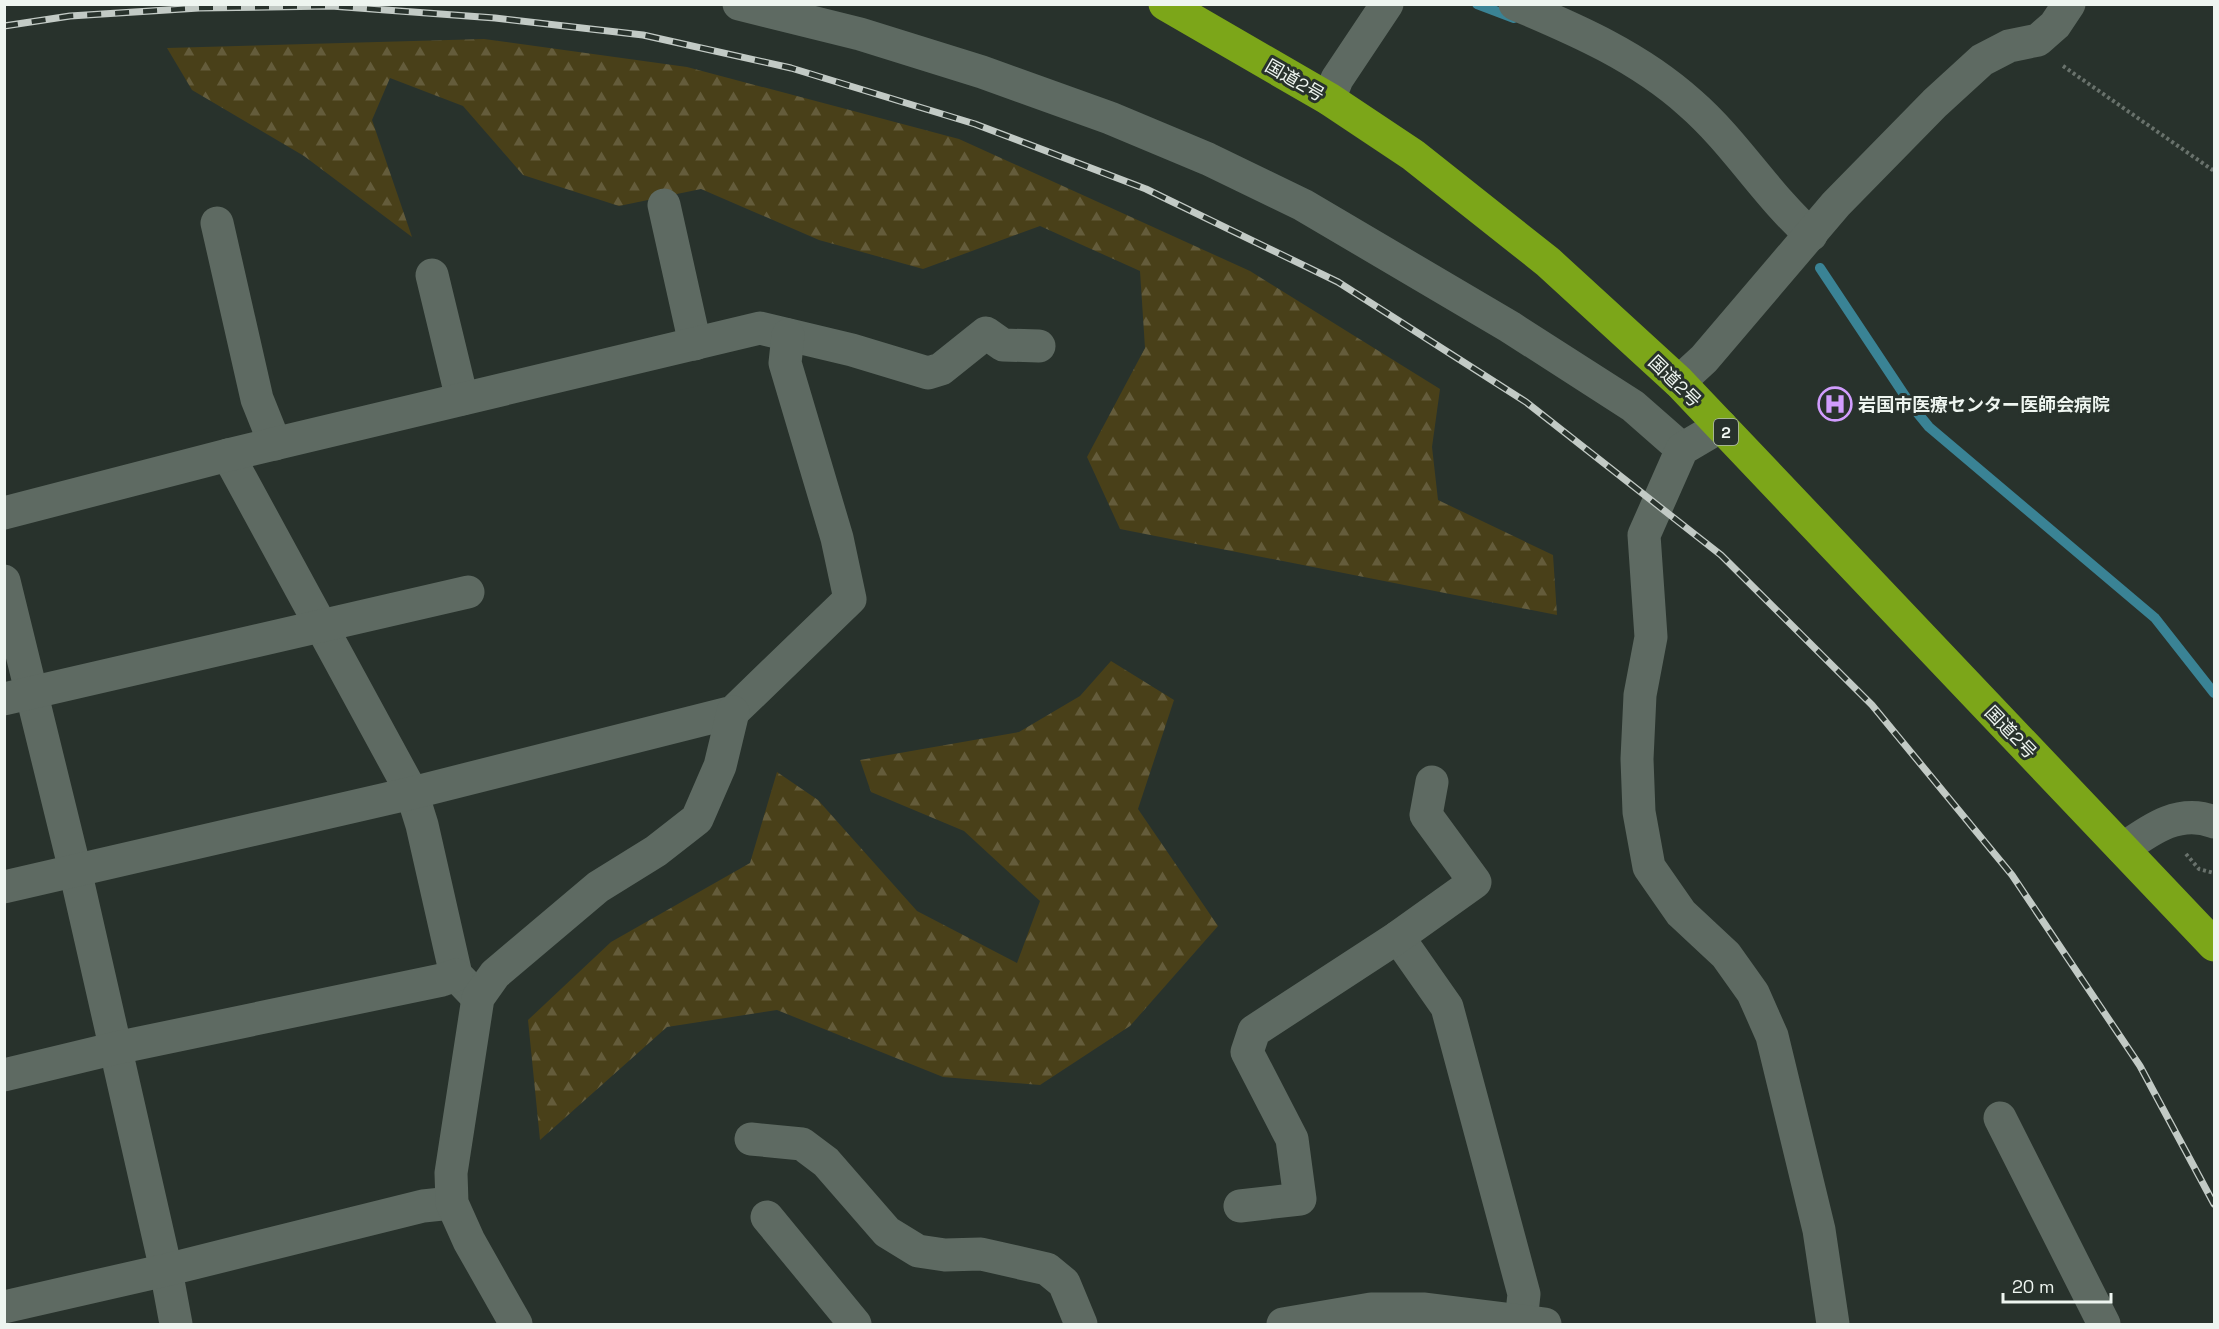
<svg xmlns="http://www.w3.org/2000/svg" width="2219" height="1329" font-family="'Space Grotesk','Noto Sans JP',sans-serif">
<style>
.forest{fill:url(#forest-firs)}
.lines{fill:none;stroke-linecap:round;stroke-linejoin:round}
.stream{stroke:#3a8395;stroke-width:10}
.path{stroke:#69726c;stroke-width:4;stroke-dasharray:3 3;stroke-linecap:butt}
.minor{stroke:#5e6a62;stroke-width:33}
.highway{stroke:#7ca619;stroke-width:33}
.rail-casing{stroke:#c2cac5;stroke-width:7}
.rail{stroke:#28322c;stroke-width:4.5;stroke-dasharray:14;stroke-linecap:butt}
.labels{text-anchor:middle;dominant-baseline:central;stroke-width:6;stroke-linejoin:round;paint-order:stroke}
.shield{fill:#28322c;stroke:#b3bab5;stroke-width:1.5}
.shield-label{font-size:16px;font-weight:bold;fill:#eef5f0}
.street-label{font-size:18px;fill:#eef5f0;stroke:#28322c}
.poi-label{font-size:18px;font-weight:bold;fill:#eef5f0;stroke:#28322c;text-anchor:start}
</style>
<defs>
<pattern id="forest-firs" width="22" height="20" patternUnits="userSpaceOnUse" patternTransform="scale(1.5)"><rect width="22" height="20" fill="#494019"/><path d="M5 1l3.5 6h-7zM16 11l3.5 6h-7z" fill="#645c3b"/></pattern>
</defs>
<rect width="100%" height="100%" fill="#28322c"/>
<g class="forest">
<path d="M484,39L687,67L959,139L1250,271L1440,389L1432,447L1438,500L1553,555L1557,615L1120,529L1087,457L1145,348L1140,271L1040,226L923,269L819,240L701,189L619,206L523,175L463,106L390,78L372,120L412,237L304,156L192,90L167,48Z"/>
<path d="M1111,661L1174,700L1138,809L1218,926L1130,1026L1040,1085L943,1077L777,1010L667,1027L540,1140L528,1020L611,942L750,863L777,772L818,800L917,911L1017,963L1040,901L964,831L871,792L860,760L1019,732L1080,696Z"/>
</g>
<g class="lines">
<g class="stream">
<path d="M1477,4L1514,18"/>
<path d="M1820,268L1911,405L1929,427L2155,618L2214,693"/>
</g>
<g class="path">
<path d="M2063,66L2214,171"/>
<path d="M2186,854L2199,869L2214,873"/>
</g>
<g class="minor">
<path d="M739,4L860,34L982,72L1110,118L1208,159L1303,205L1510,327L1633,406L1682,449"/>
<path d="M1515,4C1577,30 1639,57 1690,103C1735,142 1766,195 1811,235"/>
<path d="M1329,99L1337,79L1387,4"/>
<path d="M664,205L695,344"/>
<path d="M217,223L257,399L275,444"/>
<path d="M432,275L462,399"/>
<path d="M1679,382L1704,359L1836,204L1935,103L1982,60L2009,46L2038,40L2055,25L2069,4"/>
<path d="M1721,426L1682,449L1644,535L1651,637L1640,695L1637,759L1639,812L1649,867L1681,913L1726,955L1753,993L1772,1036L1819,1230L1833,1324"/>
<path d="M228,455L412,793L422,825L456,975L478,998"/>
<path d="M4,513L228,455L760,328L852,350L928,373L941,369L986,333L1003,345L1039,346"/>
<path d="M4,581L75,870L166,1270L176,1324"/>
<path d="M4,699L468,592"/>
<path d="M2123,849C2150,830 2179,808 2214,822"/>
<path d="M4,887L412,793L733,712L850,599L837,538L785,363L788,335"/>
<path d="M1398,937L1447,1007L1524,1294L1521,1322"/>
<path d="M4,1075L116,1048L442,980L456,975"/>
<path d="M2000,1118L2104,1324"/>
<path d="M751,1139L802,1144L826,1162L887,1232L918,1251L945,1255L981,1254L1047,1269L1064,1283L1081,1324"/>
<path d="M1240,1206L1300,1199L1292,1139L1247,1052L1254,1031L1398,937L1475,882L1426,815L1432,782"/>
<path d="M767,1217L855,1324"/>
<path d="M4,1307L166,1270L423,1206L452,1203"/>
<path d="M516,1324L469,1241L452,1203L451,1173L478,998L495,974L598,887L656,851L697,819L720,766L733,712"/>
<path d="M1283,1324L1371,1309H1425L1545,1324"/>
</g>
<path class="highway" d="M1165,4L1329,99L1413,155L1548,262L1679,382L2214,945"/>
<defs>
<path id="rail" d="M4,26L70,16L199,8L331,6L495,18L643,35L791,68L975,124L1146,189L1338,282L1526,402L1721,555L1872,705L2012,875L2140,1066L2214,1204"/>
</defs>
<use href="#rail" class="rail-casing"/>
<use href="#rail" class="rail"/>
</g>
<defs>
<symbol id="hospital-ring" viewBox="-11 -11 22 22"><circle r="9.5" fill="#28322c" stroke="#d19dfe" stroke-width="1.5"/><path d="M-5-5h3v3.5h4V-5h3V5h-3V1.5h-4V5h-3Z" fill="#d19dfe"/></symbol>
</defs>
<g fill-rule="evenodd">
<use href="#hospital-ring" x="1816" y="385" width="38" height="38"/>
</g>
<g class="labels">
<rect class="shield" x="1714" y="419" width="24" height="26" rx="4.5"/>
<g class="shield-label">
<text x="1726" y="432">2</text>
</g>
<g class="street-label">
<text transform="translate(1295 80) rotate(30)">国道2号</text>
<text transform="translate(1675 381) rotate(44)">国道2号</text>
<text transform="translate(2011 732) rotate(46)">国道2号</text>
</g>
<g class="poi-label">
<text x="1858" y="404">岩国市医療センター医師会病院</text>
</g>
</g>
<rect width="2219" height="1329" fill="none" stroke="#eef5f0" stroke-width="12"/>
<path d="M2003 1293v9h108v-9" fill="none" stroke="#eef5f0" stroke-width="3"/>
<text x="2012" y="1293" font-size="18" fill="#eef5f0" stroke="#28322c" stroke-width="4.5" paint-order="stroke">20 m</text>
</svg>
